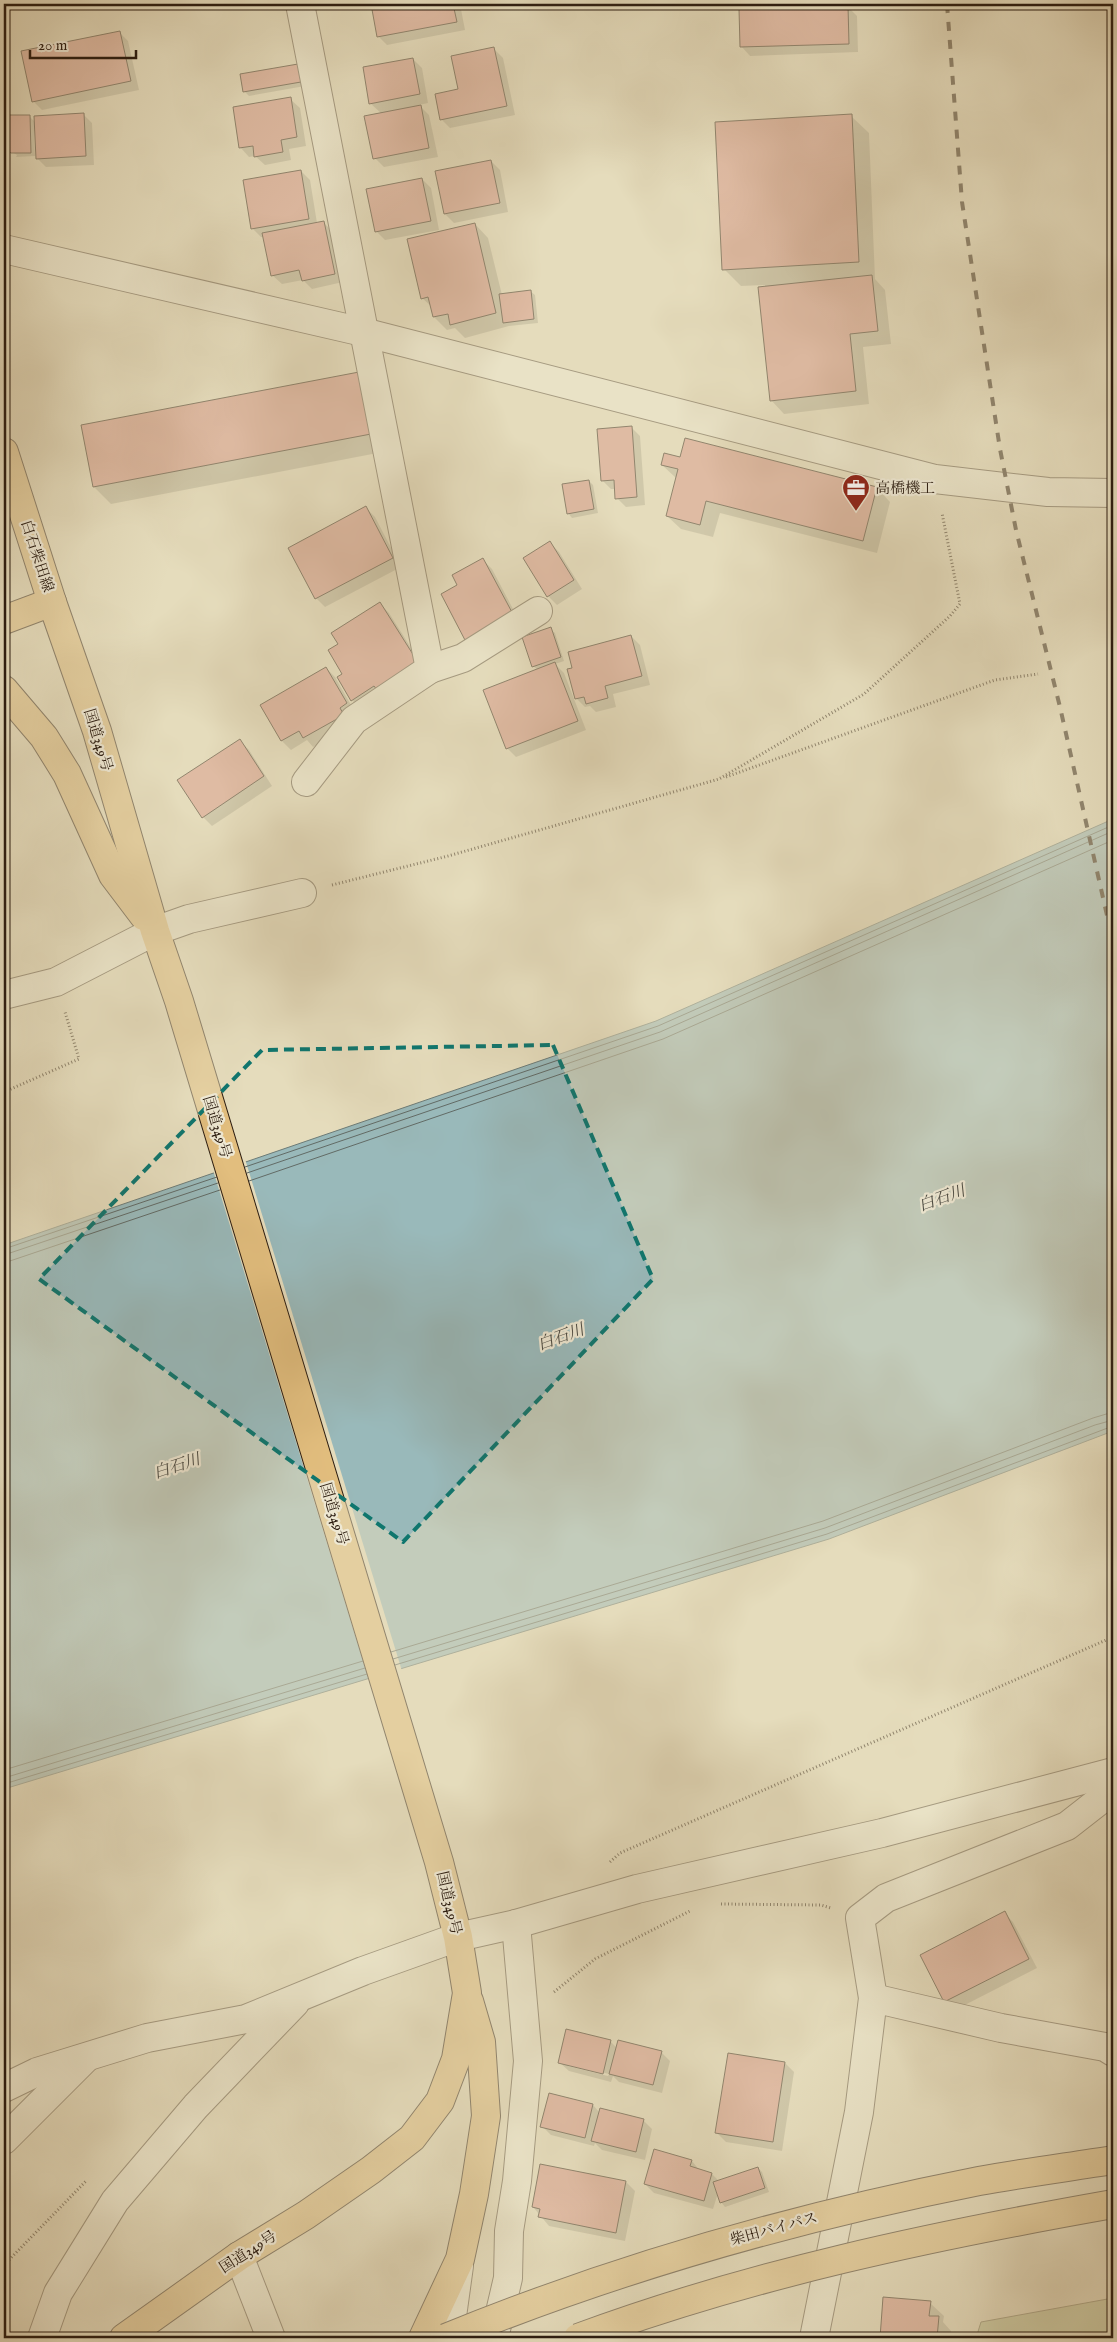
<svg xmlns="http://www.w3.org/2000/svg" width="1117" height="2342" font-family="'IM FELL English','Noto Serif JP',serif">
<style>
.green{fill:#b8bf8e;stroke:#726e50}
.water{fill:#99b9ba;stroke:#6d7b76}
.pier{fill:#e5dcbc}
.shadow{fill:#0003;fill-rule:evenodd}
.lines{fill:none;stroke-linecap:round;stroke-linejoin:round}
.shore{stroke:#626b66;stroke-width:1}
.building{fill:#d79385;stroke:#2c1d11}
.minor-casing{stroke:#5a4d3c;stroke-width:30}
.tertiary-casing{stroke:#5a4d3c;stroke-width:30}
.primary-casing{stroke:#2c1d11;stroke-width:30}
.trunk-casing{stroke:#2c1d11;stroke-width:30}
.path{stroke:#2c1d11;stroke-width:3;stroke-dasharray:1 2.5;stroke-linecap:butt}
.minor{stroke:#eee8d3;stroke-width:28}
.tertiary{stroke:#eee8d3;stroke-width:28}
.primary{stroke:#e2be7e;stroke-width:28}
.trunk{stroke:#e2be7e;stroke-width:28}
.rail{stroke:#2c1d11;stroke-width:4;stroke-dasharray:9 9;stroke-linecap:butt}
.trunk-bridge-casing{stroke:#2c1d11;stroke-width:30;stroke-linecap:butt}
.trunk-bridge{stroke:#e2be7e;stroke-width:28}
.marked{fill:none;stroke:#0f766e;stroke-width:4;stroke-dasharray:10 6;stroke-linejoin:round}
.labels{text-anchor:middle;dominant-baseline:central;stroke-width:4.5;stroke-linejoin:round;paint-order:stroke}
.poi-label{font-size:15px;fill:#2c1d11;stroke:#eee8d3;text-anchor:start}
.street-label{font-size:15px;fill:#2c1d11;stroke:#eee8d3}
.water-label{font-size:16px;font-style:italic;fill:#4d4c44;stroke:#eee8d3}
</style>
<rect width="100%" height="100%" fill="#e5dcbc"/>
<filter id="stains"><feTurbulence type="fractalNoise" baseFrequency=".004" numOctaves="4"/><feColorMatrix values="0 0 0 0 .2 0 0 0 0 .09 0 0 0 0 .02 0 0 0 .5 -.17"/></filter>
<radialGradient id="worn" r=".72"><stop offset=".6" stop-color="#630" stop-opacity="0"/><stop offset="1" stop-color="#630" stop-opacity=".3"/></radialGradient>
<path class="green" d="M1113,2298V2338H976L981,2322Z"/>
<path class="water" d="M1113,819V1431L829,1539L4,1789V1245L656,1021Z"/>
<path class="pier" d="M245,1159L402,1671L369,1681L213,1170Z"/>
<g class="shadow">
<path d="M25,4H49L27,7Z"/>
<path d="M372,4H460L465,30L387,45L378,36Z"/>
<path d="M848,7L857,16L858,52L750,56L741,46Z"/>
<path d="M119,32L128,41L139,90L42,110L33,101Z"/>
<path d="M494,49L503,58L515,115L450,128L441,119Z"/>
<path d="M413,59L422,68L428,103L419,105L429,115L438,157L384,167L375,158L382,114L370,103Z"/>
<path d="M298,65L305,86L249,96L245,92L242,75Z"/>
<path d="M290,99L300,108L306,146L289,149L291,160L265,165L255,156L249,157L240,147Z"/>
<path d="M83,114L92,123L94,165L46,167L37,158L36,131H34L35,156L16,157L17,155L4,147V117L29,116L36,123Z"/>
<path d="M851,116L869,133L875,279L885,290L891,344L863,347L869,404L784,414L771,400L765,285L741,286L724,269Z"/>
<path d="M491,161L500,170L508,212L454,223L445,214Z"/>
<path d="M301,171L310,180L317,223L323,222L332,231L343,282L312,289L303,280L282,284L272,275L264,237H261L252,228Z"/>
<path d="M422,179L431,188L439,230L385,240L376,231Z"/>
<path d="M475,224L488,238L502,295L530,291L535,295L538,323L509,326L465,338L455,328L447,330L434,317L432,307L422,298Z"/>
<path d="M376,390L388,451L111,504L94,487Z"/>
<path d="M631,427L640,436L645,505L626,507L617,498L616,489H611L602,480Z"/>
<path d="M681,458L877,488L890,502L877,553L720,513L713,537L681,529L667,516L676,478L662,465Z"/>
<path d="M589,481L593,485L598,513L572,518L568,513Z"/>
<path d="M366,508L375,517L401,567L325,607L316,598Z"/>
<path d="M550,543L559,552L582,589L557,605L548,596Z"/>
<path d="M483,560L492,569L522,626L459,586Z"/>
<path d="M380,604L389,613L427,673L361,709L352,700L344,674L339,645Z"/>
<path d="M550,629L555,633L564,661L555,664L564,673L586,730L516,757L507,748L538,670L533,666Z"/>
<path d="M631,636L640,645L650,685L613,694L616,707L596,712L590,706L585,707L576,698Z"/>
<path d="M326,668L335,677L355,712L352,724L313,747L307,740L291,750L282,741L261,706Z"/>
<path d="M240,741L249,750L272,786L212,826L203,817Z"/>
<path d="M1004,1913L1013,1922L1037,1968L955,2010L945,2001Z"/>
<path d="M610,2041L617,2048L661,2052L670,2061L662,2093L619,2082L613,2076L611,2082L569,2071L559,2062ZM568,2064L609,2074L608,2076L568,2066Z"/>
<path d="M729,2055L785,2063L794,2072L782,2151L726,2142L717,2133Z"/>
<path d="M593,2105L600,2113L643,2120L652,2129L645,2160L602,2150L595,2143L594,2146L551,2135L542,2126Z"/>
<path d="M692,2161L700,2171L712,2174L719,2181L758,2168L762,2172L769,2192L725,2207L721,2202L718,2193L713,2209L654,2193L645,2184Z"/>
<path d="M541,2166L626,2182L635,2191L625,2241L549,2226L533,2207Z"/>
<path d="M884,2299L930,2303L944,2316L943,2322L951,2331V2338H881Z"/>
</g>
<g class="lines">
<g class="shore">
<path d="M245,1167L658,1026L1113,825"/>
<path d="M247,1173L660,1032L1113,831"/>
<path d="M249,1181L663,1039L1113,840"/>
<path d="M4,1249L217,1177"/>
<path d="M4,1255L218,1183"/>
<path d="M4,1263L220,1190"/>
<path d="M391,1652L823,1521L1093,1418L1113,1412"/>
<path d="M393,1659L825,1528L1095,1425L1113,1420"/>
<path d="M395,1665L827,1534L1113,1426"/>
<path d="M4,1770L363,1661"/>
<path d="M4,1778L365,1668"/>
<path d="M4,1784L367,1674"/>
</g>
</g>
<g class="building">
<path d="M371,4H453L457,22L377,37Z"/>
<path d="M848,6L849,44L740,47L739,9Z"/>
<path d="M120,31L131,81L32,102L21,51Z"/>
<path d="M494,47L507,106L440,120L435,94L458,89L451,56Z"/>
<path d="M413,58L420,94L369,104L363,67Z"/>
<path d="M298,64L301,82L243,92L240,74Z"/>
<path d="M291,97L297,137L281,140L283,152L254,157L253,146L239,148L233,107Z"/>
<path d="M421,105L429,148L373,159L364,116Z"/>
<path d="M84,113L86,156L36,159L34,116Z"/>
<path d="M852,114L859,262L722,270L715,122Z"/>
<path d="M4,115H30L31,153H11L4,149Z"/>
<path d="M491,160L500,203L444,214L435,171Z"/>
<path d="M301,170L309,219L251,229L243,180Z"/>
<path d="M422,178L431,221L375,232L366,189Z"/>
<path d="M324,221L335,274L302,281L299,270L271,276L262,233Z"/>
<path d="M475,223L496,313L450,325L448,314L433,317L428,297L421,299L407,239Z"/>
<path d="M872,275L878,331L850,334L856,391L770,401L758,287Z"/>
<path d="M531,290L534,319L503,323L499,294Z"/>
<path d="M359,372L371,434L93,487L81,425Z"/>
<path d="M632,426L637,497L615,499L614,480L601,481L597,429Z"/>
<path d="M685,438L877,487L863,541L706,501L700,525L666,516L678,469L661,465L664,453L680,457Z"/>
<path d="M589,480L594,509L567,514L562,484Z"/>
<path d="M366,506L393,558L315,599L288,548Z"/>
<path d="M550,541L574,580L547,597L523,558Z"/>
<path d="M483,558L514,616L466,642L441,594L457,585L452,575Z"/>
<path d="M380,602L419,664L377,690L374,686L351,701L337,677L342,674L328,650L338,644L331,633Z"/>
<path d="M551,627L561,657L532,667L522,637Z"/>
<path d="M631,635L642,676L605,686L608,698L586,704L584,697L575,699L567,669L572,668L568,652Z"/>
<path d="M555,662L578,721L506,749L483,690Z"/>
<path d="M326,667L347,703L340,708L344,715L303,738L299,731L281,741L260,705Z"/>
<path d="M240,739L264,776L202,818L177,780Z"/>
<path d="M1005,1911L1029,1959L944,2002L920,1955Z"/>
<path d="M566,2029L611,2040L603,2074L558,2063Z"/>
<path d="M618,2040L662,2051L653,2085L609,2074Z"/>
<path d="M728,2053L785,2062L773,2142L715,2133Z"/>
<path d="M549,2093L593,2104L585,2138L540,2127Z"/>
<path d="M600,2108L644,2119L636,2152L591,2141Z"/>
<path d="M654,2149L692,2160L690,2166L712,2173L704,2201L644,2184Z"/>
<path d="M540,2164L626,2181L616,2233L538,2217L540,2209L532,2207Z"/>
<path d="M758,2167L765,2188L720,2203L713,2182Z"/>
<path d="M883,2297L931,2301L929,2316H939L937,2338H880Z"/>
</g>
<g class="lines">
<defs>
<g id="minor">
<path d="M300,4L430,669L354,720L306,782"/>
<path d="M430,669L463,658L538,611"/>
<path d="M4,995L56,982L155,931L189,919L302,893"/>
<path d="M873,1998L1001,2028L1105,2047L1113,2052"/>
<path d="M4,2088L37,2072L147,2038L246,2019L363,1971L458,1937L516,1924L637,1889L882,1833L1113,1772"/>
<path d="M4,2140L85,2059"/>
<path d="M42,2338L58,2293L115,2201L196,2106L295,2003"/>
<path d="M494,2338L508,2278L509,2231L517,2181L528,2061L516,1924"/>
<path d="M814,2338L859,2112L873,1998L860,1918L886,1898L1067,1826L1099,1801L1113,1775"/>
</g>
<g id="tertiary">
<path d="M4,249L363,332L935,479L1048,492L1113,493"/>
<path d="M239,2256L271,2338"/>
<path d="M449,2338L459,2266"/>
</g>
<path id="primary" d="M4,452L52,602"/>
<g id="trunk">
<path d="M4,620L52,602L97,731L155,931L179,1001L439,1862L458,1937L467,1993L456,2059L440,2101L412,2138L371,2170L306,2215L239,2256L124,2338"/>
<path d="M4,690L44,737L67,774L113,875L144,916"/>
<path d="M423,2338L460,2259L474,2194L486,2116L481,2042L469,2001"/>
</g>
</defs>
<use href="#minor" class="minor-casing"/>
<use href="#tertiary" class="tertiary-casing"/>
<use href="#primary" class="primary-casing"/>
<use href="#trunk" class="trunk-casing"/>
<g class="path">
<path d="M1111,658L1113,657"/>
<path d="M726,777L995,680L1038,674"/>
<path d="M332,885L448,856L719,779L864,694L950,616L960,604L942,513"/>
<path d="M4,1092L79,1059L65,1012"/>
<path d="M610,1862L620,1853L1113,1637"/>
<path d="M721,1904L821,1905L831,1908"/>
<path d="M554,1992L595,1959L690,1911"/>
<path d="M4,2265L87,2180"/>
</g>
<use href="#minor" class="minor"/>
<use href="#tertiary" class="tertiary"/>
<use href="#primary" class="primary"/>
<use href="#trunk" class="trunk"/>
<path class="rail" d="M947,4L962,202L1000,449L1016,530L1060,707L1113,942"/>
<defs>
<g id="trunk-bridge">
<path d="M446,2338C617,2268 797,2217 979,2181C1023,2173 1069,2167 1113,2160"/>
<path d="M578,2338C751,2274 932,2236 1113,2204"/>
</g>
</defs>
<use href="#trunk-bridge" class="trunk-bridge-casing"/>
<use href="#trunk-bridge" class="trunk-bridge"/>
</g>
<path d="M0 0H1117V2342H0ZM553,1045L653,1279L403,1542L39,1279L262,1050Z" fill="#e5dcbc" fill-opacity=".55" fill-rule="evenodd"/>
<path class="marked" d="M553,1045L653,1279L403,1542L39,1279L262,1050Z"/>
<defs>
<symbol id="office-pin" viewBox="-11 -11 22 30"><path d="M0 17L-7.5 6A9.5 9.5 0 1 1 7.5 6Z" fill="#8f2418" stroke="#eee8d3"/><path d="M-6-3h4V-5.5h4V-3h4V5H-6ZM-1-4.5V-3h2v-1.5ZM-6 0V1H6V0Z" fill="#fff"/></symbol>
</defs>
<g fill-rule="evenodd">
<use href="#office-pin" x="840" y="472" width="32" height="43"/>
</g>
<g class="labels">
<g class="poi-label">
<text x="875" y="488">高橋機工</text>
</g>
<g class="street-label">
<text transform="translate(37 556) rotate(72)">白石柴田線</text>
<text transform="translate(98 740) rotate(73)">国道349号</text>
<text transform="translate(217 1127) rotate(73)">国道349号</text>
<text transform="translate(334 1514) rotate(73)">国道349号</text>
<text transform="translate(449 1903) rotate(77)">国道349号</text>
<text transform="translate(774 2229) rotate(-15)">柴田バイパス</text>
<text transform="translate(248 2252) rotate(-33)">国道349号</text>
</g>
<g class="water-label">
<text transform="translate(942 1199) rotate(-20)">白石川</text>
<text transform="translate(561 1338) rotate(-20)">白石川</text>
<text transform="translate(177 1467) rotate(-18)">白石川</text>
</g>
</g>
<rect width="1117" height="2342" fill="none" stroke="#e5dcbc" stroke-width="20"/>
<rect x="5" y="5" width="1107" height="2332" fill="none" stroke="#2c1d11" stroke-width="2.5"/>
<rect x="10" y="10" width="1097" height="2322" fill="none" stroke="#2c1d11"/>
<path d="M30 50v8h106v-8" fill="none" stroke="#2c1d11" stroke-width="2.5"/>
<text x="38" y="50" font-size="15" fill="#2c1d11" stroke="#eee8d3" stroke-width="4" paint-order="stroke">20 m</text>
<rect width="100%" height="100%" filter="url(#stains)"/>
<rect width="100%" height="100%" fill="url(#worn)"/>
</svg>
